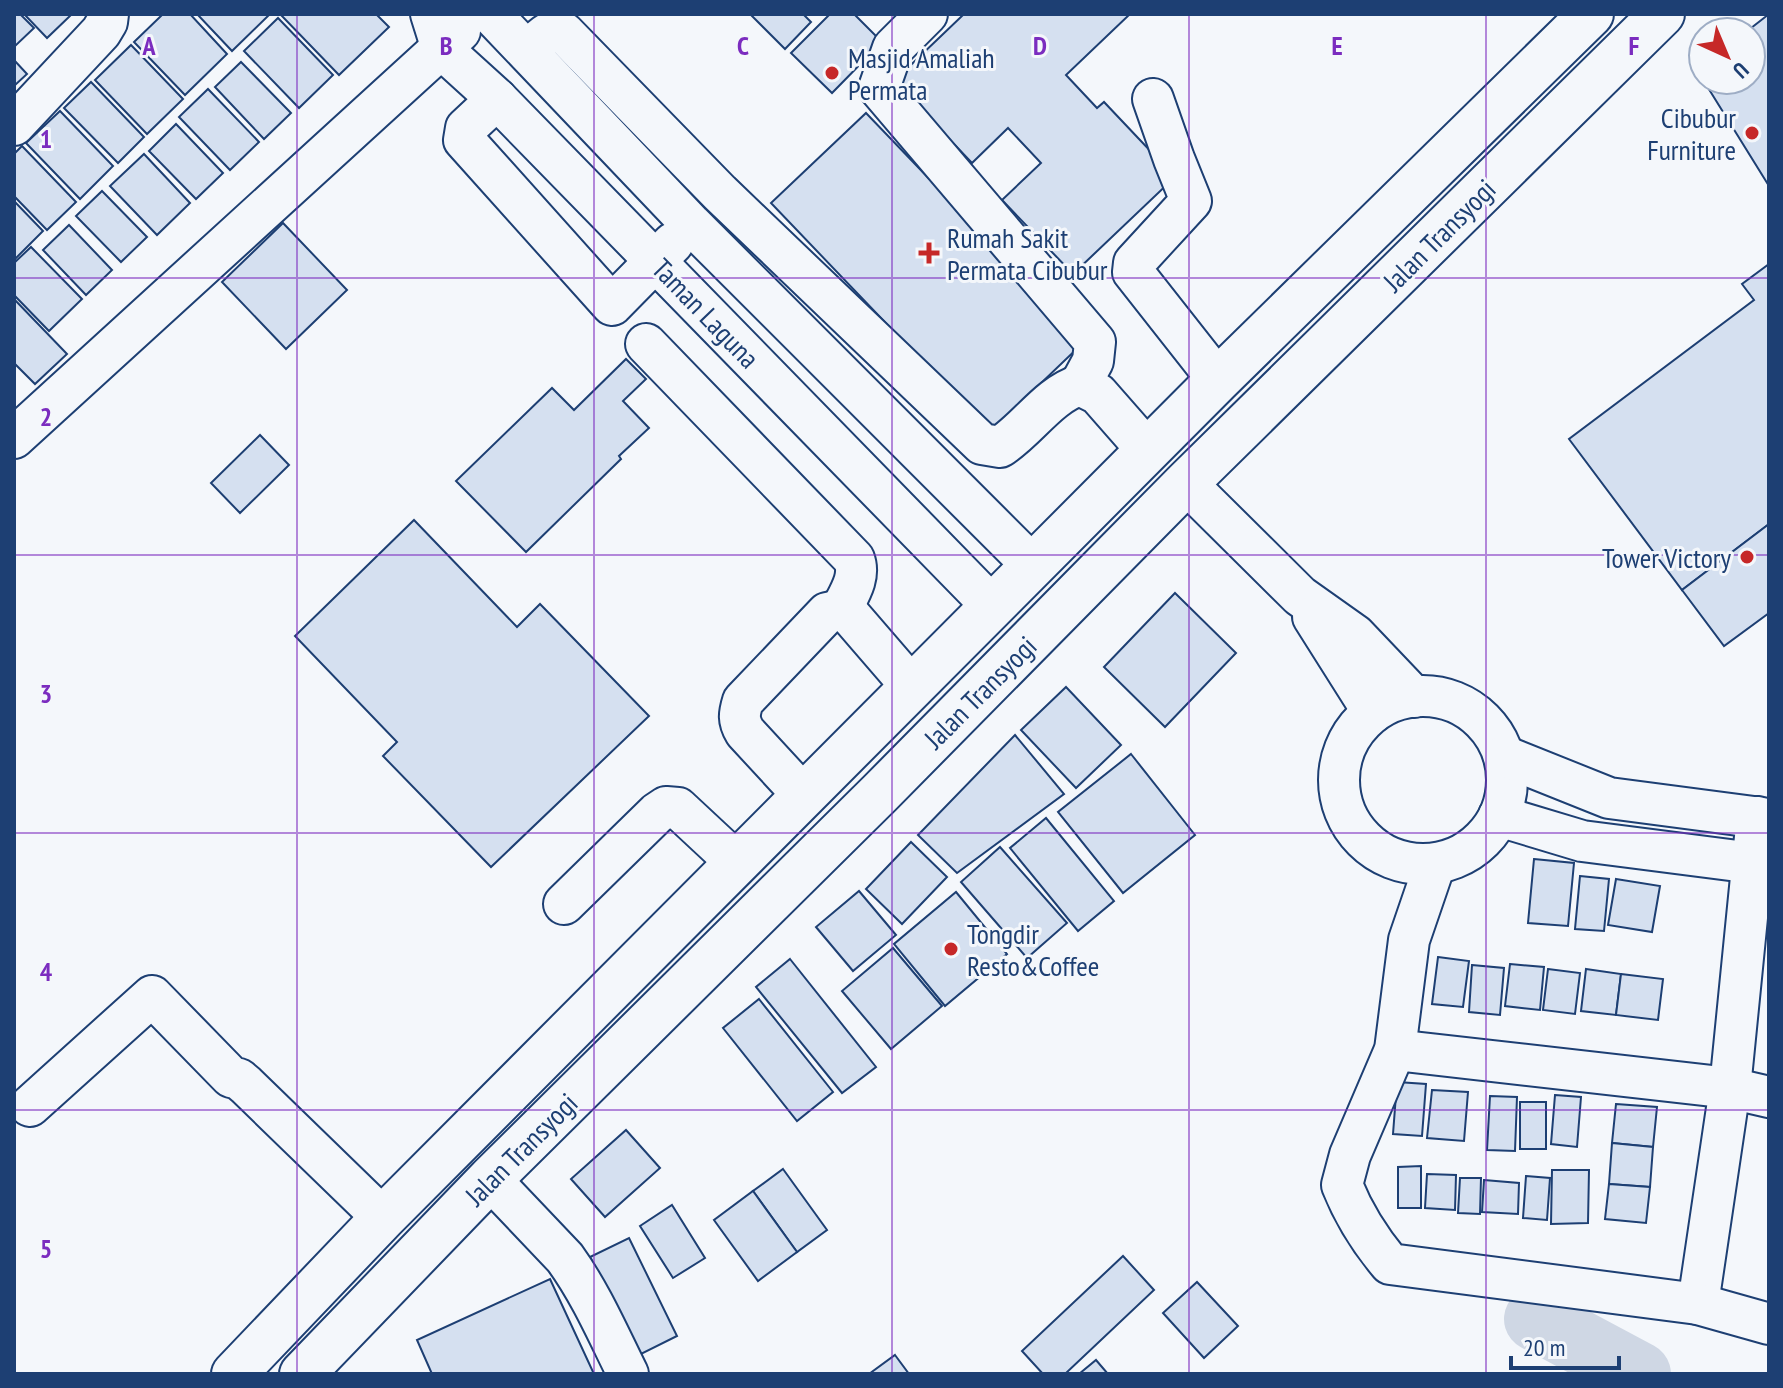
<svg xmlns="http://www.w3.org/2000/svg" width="1783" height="1388" font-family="'PT Sans Narrow',sans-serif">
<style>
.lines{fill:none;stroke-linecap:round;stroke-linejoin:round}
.river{stroke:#cfd7e4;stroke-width:64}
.building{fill:#d5e0f0;stroke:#1d3f73;stroke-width:2}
.minor-casing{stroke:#1d3f73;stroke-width:44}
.highway-casing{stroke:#1d3f73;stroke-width:48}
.minor{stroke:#f4f7fb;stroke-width:40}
.highway{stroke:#f4f7fb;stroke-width:44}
.grid{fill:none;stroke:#7b2cbf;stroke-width:2;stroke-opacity:0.55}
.poi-dot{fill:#c62828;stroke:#f4f7fb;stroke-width:3}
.labels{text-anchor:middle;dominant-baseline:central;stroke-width:6;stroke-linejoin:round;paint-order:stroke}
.poi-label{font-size:28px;fill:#1d3f73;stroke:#f4f7fb;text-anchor:start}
.street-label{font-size:28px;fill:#1d3f73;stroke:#f4f7fb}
.grid-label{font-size:26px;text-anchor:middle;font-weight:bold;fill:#7b2cbf;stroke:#f4f7fb;stroke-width:6;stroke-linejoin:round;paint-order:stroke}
</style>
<rect width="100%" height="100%" fill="#f4f7fb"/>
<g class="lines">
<path class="river" d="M1536,1319L1639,1374"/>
</g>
<g class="building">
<path d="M14,14H20L34,28L14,47Z"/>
<path d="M24,14H72L47,38Z"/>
<path d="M163,14H190L227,54L185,95L134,42Z"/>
<path d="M197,14H270L232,51Z"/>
<path d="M280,14H376L389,27L339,75Z"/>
<path d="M750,14H803L811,22L785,49Z"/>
<path d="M830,14H854L882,42L832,93L791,53Z"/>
<path d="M964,14H1130L1066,75L1097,108L1104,102L1175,177L1073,274L1002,200L1041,163L1008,128L972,163L894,81Z"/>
<path d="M1769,14V186L1697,70L1703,65V80H1751V32H1746Z"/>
<path d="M278,18L333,75L299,108L244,51Z"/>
<path d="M131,45L183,99L147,134L95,80Z"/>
<path d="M14,60L27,74L14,86Z"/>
<path d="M241,62L291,113L264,139L215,87Z"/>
<path d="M91,82L144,137L118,163L64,108Z"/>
<path d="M208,89L259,142L230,170L179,117Z"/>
<path d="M60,111L113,166L80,199L26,143Z"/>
<path d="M866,113L1085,341L990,432L771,203Z"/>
<path d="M176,124L223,173L196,199L149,151Z"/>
<path d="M22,146L76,202L47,230L14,196V154Z"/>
<path d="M144,154L190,203L157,235L110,186Z"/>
<path d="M102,191L147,237L121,262L76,216Z"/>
<path d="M14,201L43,231L14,260Z"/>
<path d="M283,223L347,290L286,349L222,282Z"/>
<path d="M69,225L112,270L86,295L43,250Z"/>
<path d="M31,247L82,299L49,331L14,295V263Z"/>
<path d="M1769,264V524L1682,590L1569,439L1754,300L1742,284Z"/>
<path d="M14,299L67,354L35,384L14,363Z"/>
<path d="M626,359L646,379L623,401L649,428L619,456L621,459L526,552L456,481L552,388L574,410Z"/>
<path d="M260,435L289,465L240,513L211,483Z"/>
<path d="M414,520L517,627L540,604L649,716L491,867L383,756L397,742L295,636Z"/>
<path d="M1769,524V613L1724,646L1682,590Z"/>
<path d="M1175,593L1236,653L1165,727L1104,667Z"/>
<path d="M1066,687L1121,745L1076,788L1021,730Z"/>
<path d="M1015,735L1064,794L957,873L918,835Z"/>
<path d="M1131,754L1195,835L1123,893L1058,812Z"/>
<path d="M1046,818L1114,901L1078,931L1010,848Z"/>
<path d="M911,842L947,877L902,924L866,889Z"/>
<path d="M1000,847L1067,923L1027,958L961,882Z"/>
<path d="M1534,859L1574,863L1568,926L1528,923Z"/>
<path d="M1580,876L1609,879L1604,931L1575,929Z"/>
<path d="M1616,879L1660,886L1652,932L1608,925Z"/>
<path d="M859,891L896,935L853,971L816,927Z"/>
<path d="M956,892L1007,954L945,1006L894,944Z"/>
<path d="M893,948L942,1006L891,1049L842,991Z"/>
<path d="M1438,957L1469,961L1463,1007L1432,1004Z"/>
<path d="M790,959L876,1067L842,1093L756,987Z"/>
<path d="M1510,964L1544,967L1540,1010L1505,1006Z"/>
<path d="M1472,965L1504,968L1500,1015L1469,1012Z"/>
<path d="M1548,969L1580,973L1575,1014L1543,1010Z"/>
<path d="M1586,969L1621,974L1616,1015L1581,1011Z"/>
<path d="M1621,974L1663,979L1658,1020L1616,1015Z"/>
<path d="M759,999L833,1092L797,1121L723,1028Z"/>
<path d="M1397,1082L1426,1084L1422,1136L1393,1134Z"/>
<path d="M1432,1090L1468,1092L1464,1141L1427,1138Z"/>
<path d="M1555,1095L1581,1097L1577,1147L1551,1144Z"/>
<path d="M1490,1096L1517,1097L1515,1151L1487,1150Z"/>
<rect x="1520" y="1102" width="26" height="47"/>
<path d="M1616,1104L1657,1107L1653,1147L1612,1143Z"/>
<path d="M626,1130L660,1168L605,1217L571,1179Z"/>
<path d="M1612,1143L1653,1147L1650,1187L1609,1184Z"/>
<path d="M1421,1166V1208H1398V1167Z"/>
<path d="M783,1169L827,1230L797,1252L753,1191Z"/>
<path d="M1552,1170H1589L1588,1223L1551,1224Z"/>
<path d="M1427,1174L1456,1175L1455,1210L1425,1208Z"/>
<path d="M1526,1176L1550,1178L1547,1220L1523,1218Z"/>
<path d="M1460,1178H1481L1480,1214L1458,1213Z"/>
<path d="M1484,1180L1519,1183L1518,1214L1482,1212Z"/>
<path d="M1609,1184L1650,1187L1646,1223L1605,1219Z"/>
<path d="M753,1191L797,1252L758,1281L714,1220Z"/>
<path d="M672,1205L705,1258L673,1278L640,1226Z"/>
<path d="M629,1238L677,1336L639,1355L590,1257Z"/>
<path d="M1123,1256L1154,1290L1065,1374H1043L1022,1351Z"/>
<path d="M550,1279L594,1374H432L417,1340Z"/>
<path d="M1197,1282L1238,1326L1204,1358L1163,1313Z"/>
<path d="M895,1355L909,1374H869Z"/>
<path d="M1096,1360L1108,1374H1079Z"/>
</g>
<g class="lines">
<defs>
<g id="minor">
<path d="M431,14L442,49L497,99L993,607"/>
<path d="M491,14L691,224L1033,566"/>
<path d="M927,14L893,48L879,88L1095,342L1093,361L1080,385"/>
<path d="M528,52C539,41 548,26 564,33L720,193L982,444L1000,447C1028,429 1048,395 1080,385L1098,394L1148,451"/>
<path d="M497,99L466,128L464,140L612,305L673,243"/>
<path d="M1153,99L1174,159L1191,201L1134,263L1133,272L1218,380"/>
<path d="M14,125L101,32L107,22L108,14"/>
<path d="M646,344L854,559C861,577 849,594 841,610"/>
<path d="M14,438L460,31"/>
<path d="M1186,483L1300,596L1355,635L1414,697"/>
<path d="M1313,617L1373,712"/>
<circle cx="1423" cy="780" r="84"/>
<path d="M1504,756L1609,798L1769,819"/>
<path d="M804,796L745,732C738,720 739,714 743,701L827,613L841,610L849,614L912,687"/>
<path d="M1499,816L1582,841L1769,865"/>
<path d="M1435,864L1409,940L1395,1050L1350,1155L1342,1185C1354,1215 1369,1239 1390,1264L1698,1304L1730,1088L1757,817"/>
<path d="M564,904L657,813L666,807L678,808L737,863"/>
<path d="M1395,1050L1730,1088L1769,1097"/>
<path d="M30,1106L152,996L231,1077L239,1079L246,1085L383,1218"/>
<path d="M490,1179L565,1258C591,1294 608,1334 628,1374"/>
<path d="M1698,1304L1769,1324"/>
</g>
<g id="highway">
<path d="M234,1374L383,1218L1218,380L1591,14"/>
<path d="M302,1374L490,1179L880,793L1186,483L1662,14"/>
</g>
</defs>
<use href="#minor" class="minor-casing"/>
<use href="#highway" class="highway-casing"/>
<use href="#minor" class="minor"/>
<use href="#highway" class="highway"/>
</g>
<path class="grid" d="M297,14V1374M594,14V1374M892,14V1374M1189,14V1374M1486,14V1374M14,278H1769M14,555H1769M14,833H1769M14,1110H1769"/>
<g class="poi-dot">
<circle cx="832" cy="73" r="8"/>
<circle cx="1752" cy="133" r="8"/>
<path d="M925 241h8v8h8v8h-8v8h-8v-8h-8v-8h8z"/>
<circle cx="1747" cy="557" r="8"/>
<circle cx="951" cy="949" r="8"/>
</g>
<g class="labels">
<g class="poi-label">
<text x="848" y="57">Masjid Amaliah<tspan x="848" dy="32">Permata</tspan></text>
<text x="1736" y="117" text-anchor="end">Cibubur<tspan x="1736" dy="32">Furniture</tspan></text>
<text x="947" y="237">Rumah Sakit<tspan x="947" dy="32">Permata Cibubur</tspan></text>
<text x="1731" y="557" text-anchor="end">Tower Victory</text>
<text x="967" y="933">Tongdir<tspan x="967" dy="32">Resto&amp;Coffee</tspan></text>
</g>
<g class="street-label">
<text transform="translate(1439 235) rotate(-45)">Jalan Transyogi</text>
<text transform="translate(706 313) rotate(46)">Taman Laguna</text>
<text transform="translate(980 692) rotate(-45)">Jalan Transyogi</text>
<text transform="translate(521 1149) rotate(-45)">Jalan Transyogi</text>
</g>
</g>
<g class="grid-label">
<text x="149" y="55">A</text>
<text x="446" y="55">B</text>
<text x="743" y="55">C</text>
<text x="1040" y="55">D</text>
<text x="1337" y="55">E</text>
<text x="1634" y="55">F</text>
<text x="46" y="148">1</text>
<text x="46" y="426">2</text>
<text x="46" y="703">3</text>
<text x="46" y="981">4</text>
<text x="46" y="1258">5</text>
</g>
<rect width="1783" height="1388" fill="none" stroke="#1d3f73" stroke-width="32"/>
<g transform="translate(1727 56) rotate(136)"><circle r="38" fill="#f4f7fb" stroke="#9eadc5" stroke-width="2"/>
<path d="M0-6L14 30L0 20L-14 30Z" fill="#c62828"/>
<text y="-12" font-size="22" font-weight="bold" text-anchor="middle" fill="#1d3f73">U</text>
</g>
<path d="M1511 1356v12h108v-12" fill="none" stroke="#1d3f73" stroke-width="4"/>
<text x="1523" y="1356" font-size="24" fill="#1d3f73" stroke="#f4f7fb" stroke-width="6" paint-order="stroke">20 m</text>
</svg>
